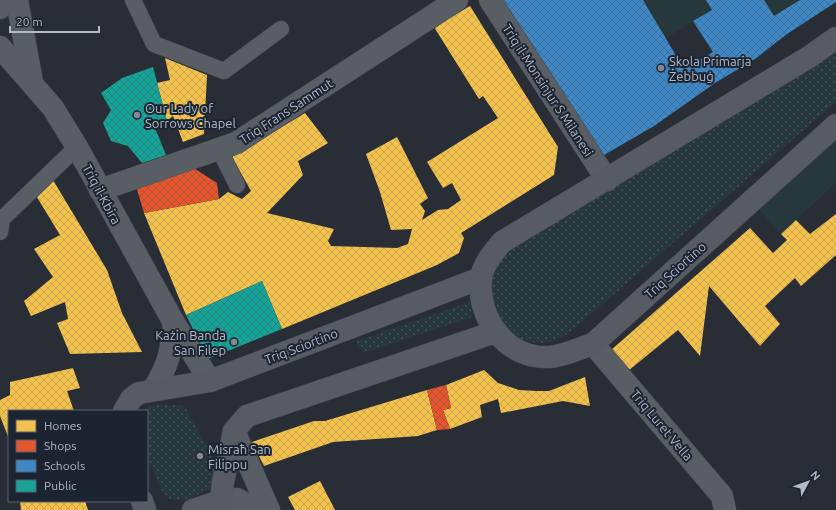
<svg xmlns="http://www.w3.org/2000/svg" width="836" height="510" font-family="Ubuntu,sans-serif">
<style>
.park{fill:url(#park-dots)}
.garden{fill:#26383c}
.homes{fill:url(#homes-cross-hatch)}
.shops{fill:url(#shops-cross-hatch)}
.schools{fill:url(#schools-cross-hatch)}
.public{fill:url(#public-cross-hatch)}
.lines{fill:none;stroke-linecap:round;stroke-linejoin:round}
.lane-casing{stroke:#45494f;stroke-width:17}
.street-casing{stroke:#45494f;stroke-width:23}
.secondary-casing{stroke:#45494f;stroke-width:23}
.lane{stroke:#595d64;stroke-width:16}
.street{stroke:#595d64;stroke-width:22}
.secondary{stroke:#575b63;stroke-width:22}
.poi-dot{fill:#828995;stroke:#1c2431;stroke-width:1.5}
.labels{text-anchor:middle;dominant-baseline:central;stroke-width:4;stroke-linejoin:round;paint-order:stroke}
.poi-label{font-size:13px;fill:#b2bac8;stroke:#1c2431;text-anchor:start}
.street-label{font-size:13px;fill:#b2bac8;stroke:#1c2431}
</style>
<defs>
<pattern id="park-dots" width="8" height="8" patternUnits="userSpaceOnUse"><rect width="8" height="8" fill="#26383c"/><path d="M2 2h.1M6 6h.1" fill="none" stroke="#435357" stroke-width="1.8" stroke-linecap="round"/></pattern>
<pattern id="homes-cross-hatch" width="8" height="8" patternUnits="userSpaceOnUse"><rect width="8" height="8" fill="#f2c14e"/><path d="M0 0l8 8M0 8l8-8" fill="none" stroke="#cca64a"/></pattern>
<pattern id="shops-cross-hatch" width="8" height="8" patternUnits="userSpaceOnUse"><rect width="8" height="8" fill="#e4572e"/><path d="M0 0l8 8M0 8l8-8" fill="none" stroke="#b84f32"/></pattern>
<pattern id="schools-cross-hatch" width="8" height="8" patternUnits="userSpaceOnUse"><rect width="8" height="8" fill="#3f88c5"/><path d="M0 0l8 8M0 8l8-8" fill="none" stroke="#3c709c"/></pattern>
<pattern id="public-cross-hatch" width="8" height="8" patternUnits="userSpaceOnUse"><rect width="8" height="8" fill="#17a398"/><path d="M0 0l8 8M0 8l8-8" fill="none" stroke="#1e8881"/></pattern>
</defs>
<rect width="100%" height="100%" fill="#292e36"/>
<g class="park">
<path d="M836,48V102L568,334L556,340L543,343L529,342L513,336L491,310L489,280L502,256Z"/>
<path d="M470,302L473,317L363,353L356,341Z"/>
<path d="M155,405H180L186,409L217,465L214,487L187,500H173L167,497L162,491L147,456V411H142L148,407Z"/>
</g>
<g class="garden">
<path d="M643,0H706L712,10L666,38Z"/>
<path d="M764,0H800L774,16Z"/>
<path d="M836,139V183L781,234L758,209Z"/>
</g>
<g class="homes">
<path d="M470,6L558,147L554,175L461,233L464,238L459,253L437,265L282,329L262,281L186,315L144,213L219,199L228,192L242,199L251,191L232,157L305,113L328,143L298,161L303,175L267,213L334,229L328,241L331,246L397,248L408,244L412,229L391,230L380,192L366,154L397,137L428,198L420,204L425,211L422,220L438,210L448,209L461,200L452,183L443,188L427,162L498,118L483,96L479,99L434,27Z"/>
<path d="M165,58L207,75L204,134L183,142L173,116L167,121L157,83L170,80Z"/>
<path d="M53,180L107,270L122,313L142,352L70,354L57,323L68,319L65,302L31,316L24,301L53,277L34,249L60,235L35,194Z"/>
<path d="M836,214V255L801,286L795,278L765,306L780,324L760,346L709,286L700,356L678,330L628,371L610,351L750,228L773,253L787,240L781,234L796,220L810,234Z"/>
<path d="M73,368L80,388L67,391L74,411H9V439L0,416V400L10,395V382Z"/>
<path d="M484,370L498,383L519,390L536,391H549L585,377L590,406L563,401L501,413L498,399L480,405L482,417L450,429L443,410L451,408L446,385Z"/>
<path d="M427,390L437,430L418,436L333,442L264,466L252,442L314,421H325Z"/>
<path d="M320,481L335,510H295L288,497Z"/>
<path d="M20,501H85L88,510H21Z"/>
</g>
<g class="shops">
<path d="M192,167L217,183L219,199L144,213L136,186Z"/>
<path d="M446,385L451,408L443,410L450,429L437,430L427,390Z"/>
</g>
<path class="schools" d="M499,0H643L684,69L713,52L693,21L712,10L706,0H764L774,16L800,0H836V2L787,34L755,59L715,83L654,126L604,155L596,152Z"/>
<g class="public">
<path d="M153,67L167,121L155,128L166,155L142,163L128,146L111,141L103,123L111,110L101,93L122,78Z"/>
<path d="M262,281L282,329L208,359L186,315Z"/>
</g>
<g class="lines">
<defs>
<g id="lane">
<path d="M133,0L154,44L224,71L281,29"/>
<path d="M219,149L237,185"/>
<path d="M0,232L2,219L77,147"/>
</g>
<g id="street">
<path d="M17,0L32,82"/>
<path d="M490,0L607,180"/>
<path d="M0,8L3,0"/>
<path d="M0,47L53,108L77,147L174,323L210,381"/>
<path d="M100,190L236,143L457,0"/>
<path d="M593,344L722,496L725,510"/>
<path d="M153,390C169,364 171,352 174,323"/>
<path d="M234,431L269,510"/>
<path d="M221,501L237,499L257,510"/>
</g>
<g id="secondary">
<path d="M836,38L809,57L502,242C494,252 482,265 481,279C477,318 506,359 549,357C564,356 578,349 593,344L836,125"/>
<path d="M124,411L131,399L139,393L210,381L481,278"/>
<path d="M142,501L145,510"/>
<path d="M193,510L221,501L223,482L234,431L247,416L495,332"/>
</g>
</defs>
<use href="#lane" class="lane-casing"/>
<use href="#street" class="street-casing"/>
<use href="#secondary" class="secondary-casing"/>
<use href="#lane" class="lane"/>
<use href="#street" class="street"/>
<use href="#secondary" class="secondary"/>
</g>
<g class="poi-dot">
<circle cx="661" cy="68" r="4"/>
<circle cx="137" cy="115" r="4"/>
<circle cx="234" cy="342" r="4"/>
<circle cx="200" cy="456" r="4"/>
</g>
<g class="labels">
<g class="poi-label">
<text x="669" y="61">Skola Primarja<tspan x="669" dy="15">Żebbuġ</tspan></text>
<text x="145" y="108">Our Lady of<tspan x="145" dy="15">Sorrows Chapel</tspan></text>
<text x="226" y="335" text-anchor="end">Każin Banda<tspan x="226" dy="15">San Filep</tspan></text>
<text x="208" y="449">Misraħ San<tspan x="208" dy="15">Filippu</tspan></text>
</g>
<g class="street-label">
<text transform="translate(548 90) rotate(57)">Triq il-Monsinjur S Milanesi</text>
<text transform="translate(286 111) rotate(-33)">Triq Frans Sammut</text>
<text transform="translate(102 194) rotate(62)">Triq il-Kbira</text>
<text transform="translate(675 270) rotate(-42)">Triq Sciortino</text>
<text transform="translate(301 346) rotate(-21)">Triq Sciortino</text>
<text transform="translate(662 425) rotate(50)">Triq Luret Vella</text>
</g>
</g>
<rect x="8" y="410" width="140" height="92" fill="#1c2431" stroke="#58606d"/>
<rect x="16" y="420" width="20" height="12" fill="#f2c14e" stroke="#58606d"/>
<text x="44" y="430" font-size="12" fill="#b2bac8">Homes</text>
<rect x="16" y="440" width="20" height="12" fill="#e4572e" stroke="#58606d"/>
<text x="44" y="450" font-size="12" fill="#b2bac8">Shops</text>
<rect x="16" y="460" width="20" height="12" fill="#3f88c5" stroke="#58606d"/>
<text x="44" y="470" font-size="12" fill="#b2bac8">Schools</text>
<rect x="16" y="480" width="20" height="12" fill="#17a398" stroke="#58606d"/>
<text x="44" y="490" font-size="12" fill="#b2bac8">Public</text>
<g transform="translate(808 482) rotate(49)" stroke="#1c2431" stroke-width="3" paint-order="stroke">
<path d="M0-3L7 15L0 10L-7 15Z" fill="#b2bac8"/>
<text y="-6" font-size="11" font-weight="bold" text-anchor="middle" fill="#b2bac8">N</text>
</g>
<path d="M10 26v6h89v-6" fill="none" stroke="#b2bac8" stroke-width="2"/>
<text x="16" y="26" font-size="12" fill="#b2bac8" stroke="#1c2431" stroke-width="3" paint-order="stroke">20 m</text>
</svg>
